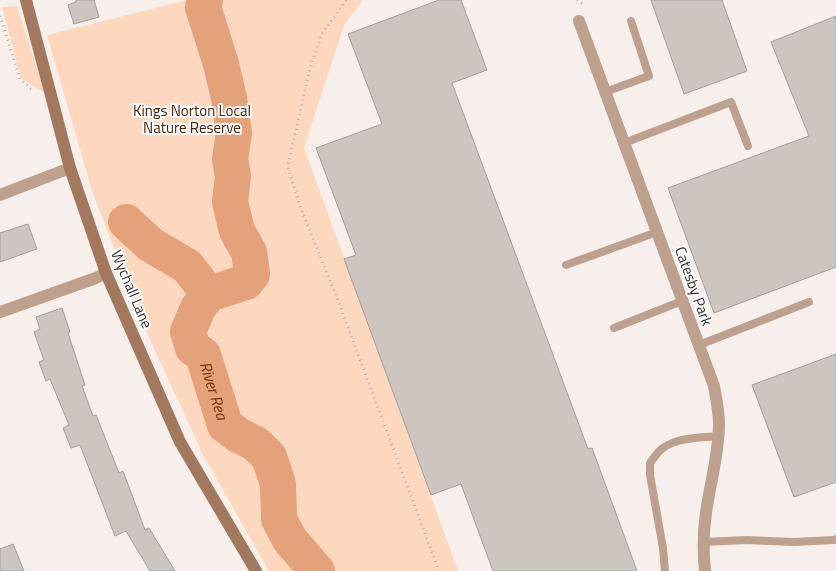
<svg xmlns="http://www.w3.org/2000/svg" width="836" height="571" font-family="'Titillium Web',sans-serif">
<style>
.green{fill:#fed7bf}
.lines{fill:none;stroke-linecap:round;stroke-linejoin:round}
.river{stroke:#e3a279;stroke-width:36}
.building{fill:#ccc5c0;stroke:#a59e9a}
.path{stroke:#b6b0ac;stroke-width:3;stroke-dasharray:1 4;stroke-linecap:butt}
.lane{stroke:#bda08e;stroke-width:8}
.street{stroke:#bda08e;stroke-width:12}
.secondary{stroke:#a2785e;stroke-width:12}
.labels{text-anchor:middle;dominant-baseline:central;stroke-width:4;stroke-linejoin:round;paint-order:stroke}
.park-label{font-size:15px;fill:#461d00;stroke:#fefefe}
.street-label{font-size:15px;fill:#312e2c;stroke:#fefefe}
.water-label{font-size:16px;font-style:italic;fill:#703501;stroke:#fefefe}
</style>
<rect width="100%" height="100%" fill="#f7efeb"/>
<g class="green">
<path d="M187,0H363L344,25L304,148L458,571H269L203,455L146,331L93,194L47,35Z"/>
<path d="M17,6L45,93L21,78L2,7Z"/>
</g>
<g class="lines">
<g class="river">
<path d="M205,0L203,7L221,64L229,98L234,133L230,159L233,176L230,202L237,231L249,252L252,274L246,282L209,294"/>
<path d="M126,222L151,245L187,266L209,294"/>
<path id="s1" d="M209,294L198,308L188,332L193,348L203,355L225,425L238,435L256,444L269,457L278,484L279,519L290,540L317,571"/>
</g>
</g>
<g class="building">
<path d="M76,0H94L99,17L74,24L68,5L76,2Z"/>
<path d="M439,0H461L487,70L452,83L588,449L592,448L637,571H493L461,484L431,495L344,259L356,255L316,148L382,124L348,34Z"/>
<path d="M651,0H722L747,71L684,94Z"/>
<path d="M836,16V267L714,313L668,188L809,136L771,42Z"/>
<path d="M28,224L37,249L0,262V233Z"/>
<path d="M62,308L70,332L68,333L85,385L82,386L93,416L96,415L119,473L123,471L145,530L149,528L175,571H150L126,531L115,536L80,445L71,448L63,428L69,425L50,379L46,381L39,362L44,360L34,332L40,329L36,317Z"/>
<path d="M836,354V482L794,497L752,385Z"/>
<path d="M13,544L24,571H0V549Z"/>
</g>
<g class="lines">
<g class="path">
<path d="M346,0L322,34L309,72L288,165L289,171L301,209L334,290L439,571"/>
<path d="M577,0L583,4"/>
<path d="M0,16L20,79L32,90"/>
</g>
<g class="lane">
<path d="M605,92L649,76L631,21"/>
<path d="M624,143L731,102L748,146"/>
<path d="M566,265L657,232"/>
<path d="M614,328L682,301"/>
<path d="M699,345L809,302"/>
<path d="M703,542L747,540L794,542L834,540L836,539"/>
<path d="M665,571L663,548L650,475V463C654,458 658,451 663,448C678,437 701,438 718,436"/>
</g>
<g class="street">
<path d="M579,21L714,386C716,398 719,411 719,424C719,454 710,483 706,513C703,532 703,551 705,571"/>
<path d="M0,195L70,168"/>
<path d="M0,312L96,278L106,273"/>
</g>
<path class="secondary" d="M26,0L70,168L106,273L180,442L256,571"/>
</g>
<g class="labels">
<g class="park-label">
<text x="192" y="110">Kings Norton Local<tspan x="192" dy="17">Nature Reserve</tspan></text>
</g>
<g class="street-label">
<text transform="translate(694 286) rotate(70)">Catesby Park</text>
<text transform="translate(132 289) rotate(67)">Wychall Lane</text>
</g>
<g class="water-label">
<text stroke="none"><textPath href="#s1" startOffset="110">River Rea</textPath></text>
</g>
</g>
</svg>
